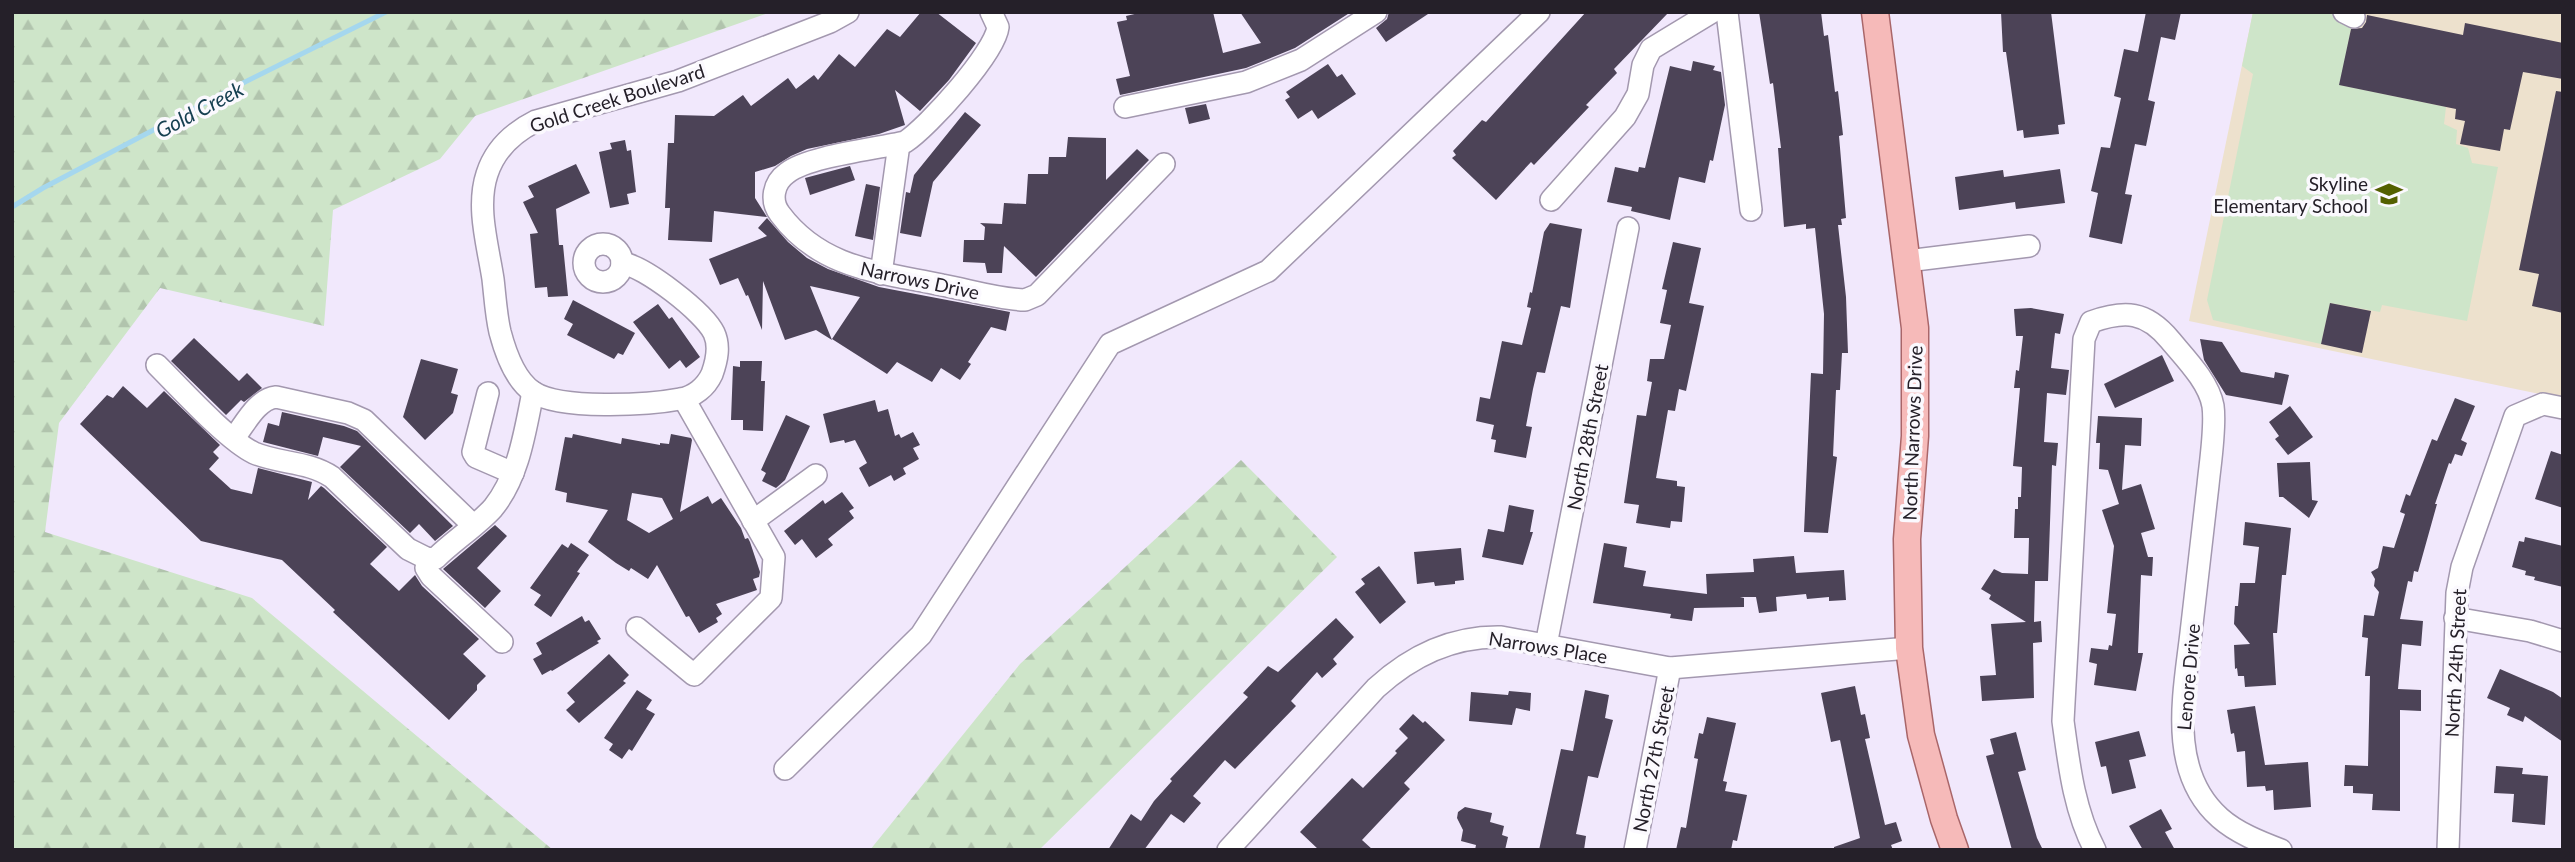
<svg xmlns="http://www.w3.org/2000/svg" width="2575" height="862" font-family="Lato,sans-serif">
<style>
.education{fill:#ede1cd}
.grass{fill:#cee5c9}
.forest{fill:url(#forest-firs)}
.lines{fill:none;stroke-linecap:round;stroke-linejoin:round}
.stream{stroke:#a5d7ee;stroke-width:5}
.building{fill:#4c4357;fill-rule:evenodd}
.minor-casing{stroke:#a398af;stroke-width:24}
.major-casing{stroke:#a96669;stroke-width:29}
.minor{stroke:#fff;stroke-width:21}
.major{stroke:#f6bab9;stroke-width:26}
.labels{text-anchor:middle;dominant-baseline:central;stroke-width:7;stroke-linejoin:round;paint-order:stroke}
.street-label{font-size:19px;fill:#252029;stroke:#fbf9fe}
.poi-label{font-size:19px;fill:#252029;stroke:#fbf9fe;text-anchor:end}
.water-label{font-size:21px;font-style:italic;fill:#164051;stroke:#fbf9fe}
</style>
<defs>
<pattern id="forest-firs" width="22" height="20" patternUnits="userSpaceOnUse" patternTransform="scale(1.75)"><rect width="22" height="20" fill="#cee5c9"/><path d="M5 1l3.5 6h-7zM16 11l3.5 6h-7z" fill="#b1c4ad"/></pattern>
</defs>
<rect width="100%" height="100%" fill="#f1e8fc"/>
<path class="education" d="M2253,12H2563V399L2189,321Z"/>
<path class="grass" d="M2253,12H2327L2352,23L2340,85L2446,107L2444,124L2457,130L2456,144L2468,148L2472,163L2498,167L2467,321L2382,305L2380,312L2330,303L2321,344L2213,320L2207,300L2253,74L2242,66Z"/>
<g class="forest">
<path d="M12,12H771L475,116L440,159L333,210L324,326L160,288L59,423L45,532L252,598L553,850H12Z"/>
<path d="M1241,460L1337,557L1039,850H870L1020,664Z"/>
</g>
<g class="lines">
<path class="stream" d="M12,207L43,188L241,84L386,12"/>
</g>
<g class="building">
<path d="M921,12H936L976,43L949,80L920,111L895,90L905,125L879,134L807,149L791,156L775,166L755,172V198L767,217L714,211L712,242L668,240L670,208H665L666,185L668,143H674L675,115L714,116L743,95L751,106L788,78L796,89L814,75L818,80L839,54L855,67L887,29L900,37Z"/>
<path d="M1143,12H1213L1223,53L1261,43L1240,12H1351L1295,48L1246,68L1120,95L1116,79L1130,76L1117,22L1127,20L1126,16Z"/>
<path d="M1389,12H1431L1386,42L1376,28L1387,19Z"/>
<path d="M1586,12H1669L1614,69L1617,73L1586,105L1589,107L1534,165L1531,162L1496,200L1452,158L1456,155L1453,151L1482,120L1486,122Z"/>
<path d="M1759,12H1821L1824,36L1828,35L1835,92L1838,91L1843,135L1839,136L1846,218L1841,219L1842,225H1838L1846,297L1848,353H1842L1840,390H1836L1833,456L1837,457L1828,533L1804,532L1811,373L1823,374L1824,314L1815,228L1806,229V224L1784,227L1778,148H1781L1773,83L1770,84Z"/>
<path d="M2001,12H2051L2065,124L2058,125L2059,134L2024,138L2023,130L2017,131L2006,52H2003Z"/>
<path d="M2146,12H2181L2175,40L2161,37L2148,100L2155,102L2146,146L2135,144L2125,194L2132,195L2122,244L2089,237L2098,193L2091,191L2101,147L2110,148L2121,98L2114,96L2124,49L2138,52Z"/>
<path d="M2367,15L2463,35L2465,23L2563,43V79L2523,72L2510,130L2504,129L2500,151L2460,144L2465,121L2455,119L2456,109L2339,85L2351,29L2362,28L2366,22Z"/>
<path d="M1693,61L1715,66L1713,70L1721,72L1725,105L1713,161L1710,160L1705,183L1679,177L1670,220L1631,211L1632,207L1607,202L1615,167L1638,172L1639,167L1645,168L1670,66L1691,71Z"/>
<path d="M1328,64L1337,77L1342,74L1356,94L1318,119L1312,110L1298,119L1285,100L1290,97L1286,92Z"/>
<path d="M2556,91L2563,92V313L2532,306L2539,274L2519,270Z"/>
<path d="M1206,104L1210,119L1189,124L1185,108Z"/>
<path d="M965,112L981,125L933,182L921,237L900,233L906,192L910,193L914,175Z"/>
<path d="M1068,137L1106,138V180L1137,149L1149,160L1036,277L1004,246L1002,273H987L985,263L963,262L964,240H984L985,227L980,223L1002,224L1004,203L1026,204L1028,174H1048L1049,157H1066Z"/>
<path d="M625,140L627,151L631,150L636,192L627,194L629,204L610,208L599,152L612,149L610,143Z"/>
<path d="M576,164L590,193L556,209L559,245H563L568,296L548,297L547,287L535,288L530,234L538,233L523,202L534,197L528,186Z"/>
<path d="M850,166L855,180L810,195L805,178Z"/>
<path d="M2060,169L2065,203L2016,209L2015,202L1959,210L1955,177L2003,170L2004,177Z"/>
<path d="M866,184L880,187L873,240L855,236Z"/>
<path d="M767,218L788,242L807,258L828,269L879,287L1010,312L1006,331L991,327L968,362L971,364L960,380L941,368L932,382L897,362L887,374L832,339L860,297L810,286L832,340L816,330L785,340L763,281L762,330L748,295L746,296L738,278L720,285L709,259L767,236L758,228Z"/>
<path d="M1550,223L1582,229L1570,308L1561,306L1545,373L1537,372L1533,389L1526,426L1532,427L1526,458L1494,452L1496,440L1491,439L1494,425L1476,421L1480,397L1490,399L1502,341L1522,345L1531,308L1527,307L1530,292L1532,293L1544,232Z"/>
<path d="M1673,242L1701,248L1689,303L1704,306L1686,391L1679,389L1675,411L1668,410L1656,478L1677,481V486L1685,487L1682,522L1671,521L1670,528L1636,523L1639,505L1624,503L1637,415L1646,416L1652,382L1647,381L1650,359H1664L1671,325L1660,323L1667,290L1662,289Z"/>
<path d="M573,300L635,333L623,355L618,353L614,359L567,335L573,324L564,319Z"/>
<path d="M2330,303L2371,311L2362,353L2321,344Z"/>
<path d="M658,304L669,319L672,317L700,357L686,368L680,360L669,369L633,322Z"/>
<path d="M2031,308L2064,314L2060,334L2055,333L2051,368L2069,370L2066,395L2047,393L2044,442L2058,443L2056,466L2052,465L2048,581H2035L2034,622L2041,621L2042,642L2033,643L2034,698L1982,701L1980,676L1996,675L1991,624L2026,622L1989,599L1991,595L1981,589L1994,569L2002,573L2028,574L2029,538H2014L2015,509H2018V497H2021L2022,467L2013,466L2020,388H2014L2016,370L2019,371L2023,336H2016L2014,309Z"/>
<path d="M194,338L239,381L247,373L262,388L244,402L241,400L226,415L171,361Z"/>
<path d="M2200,339L2222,342L2241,372L2274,378L2275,372L2289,375L2282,405L2226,395L2204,360Z"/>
<path d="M2162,355L2174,381L2115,408L2104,384Z"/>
<path d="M421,359L458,369L451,393L458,395L453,413L425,440L403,417Z"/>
<path d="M740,361H762L761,381H765L763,431L743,430V420H731L733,366L740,367Z"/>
<path d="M123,386L147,408L164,391L220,445L213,452L219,458L209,469L231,489L252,494L258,468L312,482L308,500L321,486L324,488L387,547L370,564L399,591L415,575L422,586L479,639L463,654L486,676L477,685V690L449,720L333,612L335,610L282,560L201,541L80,424L107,395L113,398Z"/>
<path d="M2455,398L2475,406L2461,440L2467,443L2462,456L2455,454L2451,464L2449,463L2435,504H2437L2418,572L2414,571L2412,582L2408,581L2400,619L2423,621L2421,646L2402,644L2398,689L2421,690V711L2400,710V811L2372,810L2373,794L2353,793V786H2344L2345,765L2368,766L2370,676H2365L2368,638L2362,637L2364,615L2374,616L2379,592L2374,586L2375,579L2371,572L2378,568L2383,546L2394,548L2405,514L2400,512L2406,494L2410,496L2432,439L2437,441Z"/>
<path d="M875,400L878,412L888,409L895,436L899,434L901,438L913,432L920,445L913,448L919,459L903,468L906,474L894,481L891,475L869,487L859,468L867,463L855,440L845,443L844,440L830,443L823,414Z"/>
<path d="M2290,406L2313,437L2288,455L2275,439L2279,436L2269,422Z"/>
<path d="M282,412L344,426L357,431L453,526L435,541L419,524L410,533L340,467L361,446L323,437L318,456L263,442L268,423L279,426Z"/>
<path d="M786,415L810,426L785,480L776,488L762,481L766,473L761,470Z"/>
<path d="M2098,416L2142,418L2141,446L2125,445L2122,490L2141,484L2155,529L2141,533L2148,557H2153L2152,576L2141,575L2138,653H2143L2136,691L2094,685L2097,664L2089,662L2091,648L2108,650L2109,645L2112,646L2116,614L2107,613L2114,546L2102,510L2119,504L2108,470L2099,469L2100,443H2096Z"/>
<path d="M573,434L621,444L622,438L660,445V443L669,444L671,434L691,438L692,440L680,512L708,496L712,504L721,498L741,528L745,539L748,538L750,542L760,572L759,577L753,579L757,590L716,604L722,614L716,618L718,622L699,633L689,616L686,617L657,565L648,579L631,568L629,571L616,563L588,542L608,510L566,502L567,493L555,490L565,437L572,438ZM632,493L662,498L673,519L649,533L627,520Z"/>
<path d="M2551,451L2563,455V508L2535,499Z"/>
<path d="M2310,462L2312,500L2318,501L2309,518L2283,497H2279L2277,463Z"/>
<path d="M842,492L854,508L849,511L854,518L828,539L833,545L816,558L802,539L795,545L784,531L823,500L825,504Z"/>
<path d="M1509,505L1534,510L1530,532H1533L1523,565L1482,557L1488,529L1504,532Z"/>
<path d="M2245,522L2291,528L2286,575H2282L2277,633H2273L2276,685L2245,687L2244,676H2238L2237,668L2235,669L2234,645L2250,644L2234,624L2235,606H2238L2240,583H2255L2259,547L2243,545Z"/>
<path d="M495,525L507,536L477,568L501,591L485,608L443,569Z"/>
<path d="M2525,537L2563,546V587L2534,580L2535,577L2525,575L2526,571L2512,567L2519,541L2524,542Z"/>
<path d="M571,543L589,555L577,572L580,573L551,617L534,605L541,595L530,588L562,544L568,548Z"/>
<path d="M1604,543L1627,547L1624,567L1646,571L1643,586L1707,594L1706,574L1754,572L1753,559L1794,556L1796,573L1844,570L1846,600L1829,601V597L1807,599L1806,594L1776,597L1777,611L1759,613L1756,597H1740L1744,598V607L1694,608L1692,621L1670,618L1671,614L1593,603Z"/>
<path d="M1461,548L1464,580L1455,581V584L1435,586L1434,582L1417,584L1414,552Z"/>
<path d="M1379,566L1406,602L1380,624L1355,592L1365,584L1361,579Z"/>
<path d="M582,616L585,622L589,620L601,639L597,641L599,643L552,671L551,670L542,675L533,659L542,654L536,643Z"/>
<path d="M1336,618L1354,637L1333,659L1337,664L1322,678L1317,672L1291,701L1296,706L1235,769L1225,760L1193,796L1201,803L1184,823L1171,814L1144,850H1108L1131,814L1141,821L1154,801L1172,781L1170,779L1248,697L1243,693L1268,666L1278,672Z"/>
<path d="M609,654L629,675L623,681L626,683L579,723L566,710L575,702L567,693Z"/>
<path d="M2500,669L2553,692L2563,699V742L2525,716L2523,722L2507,715L2510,708L2487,698Z"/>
<path d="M1855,686L1861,715L1865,714L1870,738L1865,739L1885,825L1896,822L1902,841L1891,845L1893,850H1834V847L1860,838L1840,740L1831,742L1821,693Z"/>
<path d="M637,690L652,700L646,709L655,714L632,751L629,749L622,759L609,750L613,744L604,738Z"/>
<path d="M1585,690L1609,695L1605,718L1613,720L1598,778L1588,776L1576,834L1586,836L1584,850H1539L1561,749L1573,751Z"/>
<path d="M1509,691L1531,693L1530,711L1516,708L1512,725L1469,721L1471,692L1508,695Z"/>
<path d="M2255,706L2265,765L2308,762L2311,807L2274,810L2273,790L2266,791L2265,786L2247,787L2245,751L2237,752L2234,733L2231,734L2227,710Z"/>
<path d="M1413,714L1423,723L1425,721L1445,740L1404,783L1410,789L1362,840L1373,850H1319L1300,832L1352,778L1363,788L1397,753L1395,751L1408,738L1399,729Z"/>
<path d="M1707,717L1736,723L1723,781L1727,782L1725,791L1747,795L1737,841L1733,840L1731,850H1676L1681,827L1686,828L1698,759L1694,758L1699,733L1703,734Z"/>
<path d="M2139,731L2146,756L2129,760L2136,788L2112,794L2106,766L2101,767L2095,742Z"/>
<path d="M2016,732L2026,770L2018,772L2037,838L2043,850H2012L1986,756L1994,754L1990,739Z"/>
<path d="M2496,766L2523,768L2522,774L2548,776L2545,825L2512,822L2514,794L2494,793Z"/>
<path d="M1465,807L1492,813L1490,822L1504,826L1502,835L1508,837L1505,850H1475L1476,845L1461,841L1463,830L1457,818L1458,812Z"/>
<path d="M2161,809L2172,829L2165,832L2175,850H2143L2129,826Z"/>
</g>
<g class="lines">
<defs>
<g id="minor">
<path d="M991,12L998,27C995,53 928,127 905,142C876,149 809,156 787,173C773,183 770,201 780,214C821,269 880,272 942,285C969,290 997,299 1025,300L1037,295L1164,164"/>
<path d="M1727,12L1751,210"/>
<path d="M2344,12L2354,17"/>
<path d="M1125,107L1246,82L1301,60L1376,12"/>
<path d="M1551,200L1625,117L1638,94L1643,65L1651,49L1712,12"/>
<circle cx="603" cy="263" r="19"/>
<path d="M1907,261L2029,246"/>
<path d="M622,263C644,266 704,312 714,333C720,346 717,360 712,374C706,387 694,397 680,399C648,405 560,410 533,392C515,380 505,351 500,332C496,315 495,296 493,279C488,246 476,207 487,174C495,149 514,132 536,121L678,81L830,22L848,12"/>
<path d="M881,274L899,144"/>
<path d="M157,365C180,388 227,440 254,453C280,464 308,461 332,477L408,549L428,559L436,558C452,542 479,524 493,508C519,476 525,431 533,392"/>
<path d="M488,393L473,452L476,457L513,473"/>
<path d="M234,438C245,424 257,399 276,397L348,413L364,420L473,525"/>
<path d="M753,521L816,475"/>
<path d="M428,559L426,568L431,576L502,642"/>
<path d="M2455,618L2530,631L2563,641"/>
<path d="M637,628L694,675L771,598L774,557L684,399"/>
<path d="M1546,645L1628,228"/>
<path d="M785,769L921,635L1110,344L1268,271L1539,12"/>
<path d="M1228,850L1376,688C1411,656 1453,636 1501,637L1670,668L1909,648"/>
<path d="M1635,850L1670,668"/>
<path d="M2095,850C2074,810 2069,765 2063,721L2084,339L2091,322C2125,310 2146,311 2170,340C2185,358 2209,382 2213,406C2216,427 2210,464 2208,485C2202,534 2197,584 2191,633C2184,694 2167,771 2220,818C2237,833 2260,842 2281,850"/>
<path d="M2448,850L2457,593L2462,567L2515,416L2543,404L2563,408"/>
</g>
<path id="major" d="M1875,12L1915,328V436L1907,539L1909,648L1921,735L1944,819L1955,850"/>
</defs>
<use href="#minor" class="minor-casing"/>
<use href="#major" class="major-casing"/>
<use href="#minor" class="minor"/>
<use href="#major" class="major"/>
</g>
<defs>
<symbol id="school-bare" viewBox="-9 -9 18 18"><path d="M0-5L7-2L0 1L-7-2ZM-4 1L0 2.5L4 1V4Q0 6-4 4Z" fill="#546000" stroke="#fbf9fe" stroke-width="2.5" paint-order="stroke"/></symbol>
</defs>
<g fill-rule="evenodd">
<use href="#school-bare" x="2370" y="175" width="38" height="38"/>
</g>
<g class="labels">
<g class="street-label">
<text transform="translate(617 98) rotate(-18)">Gold Creek Boulevard</text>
<text transform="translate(920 280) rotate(12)">Narrows Drive</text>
<text transform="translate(1912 433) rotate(-88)">North Narrows Drive</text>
<text transform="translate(1587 437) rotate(-79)">North 28th Street</text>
<text transform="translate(1548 647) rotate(9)">Narrows Place</text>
<text transform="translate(2455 663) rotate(-87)">North 24th Street</text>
<text transform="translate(2188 677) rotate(-85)">Lenore Drive</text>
<text transform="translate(1653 759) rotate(-79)">North 27th Street</text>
</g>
<g class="poi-label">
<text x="2368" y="183">Skyline<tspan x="2368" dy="22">Elementary School</tspan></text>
</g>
<g class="water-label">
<text transform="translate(199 109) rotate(-28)">Gold Creek</text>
</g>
</g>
<rect width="2575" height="862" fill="none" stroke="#252029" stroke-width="28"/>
</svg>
